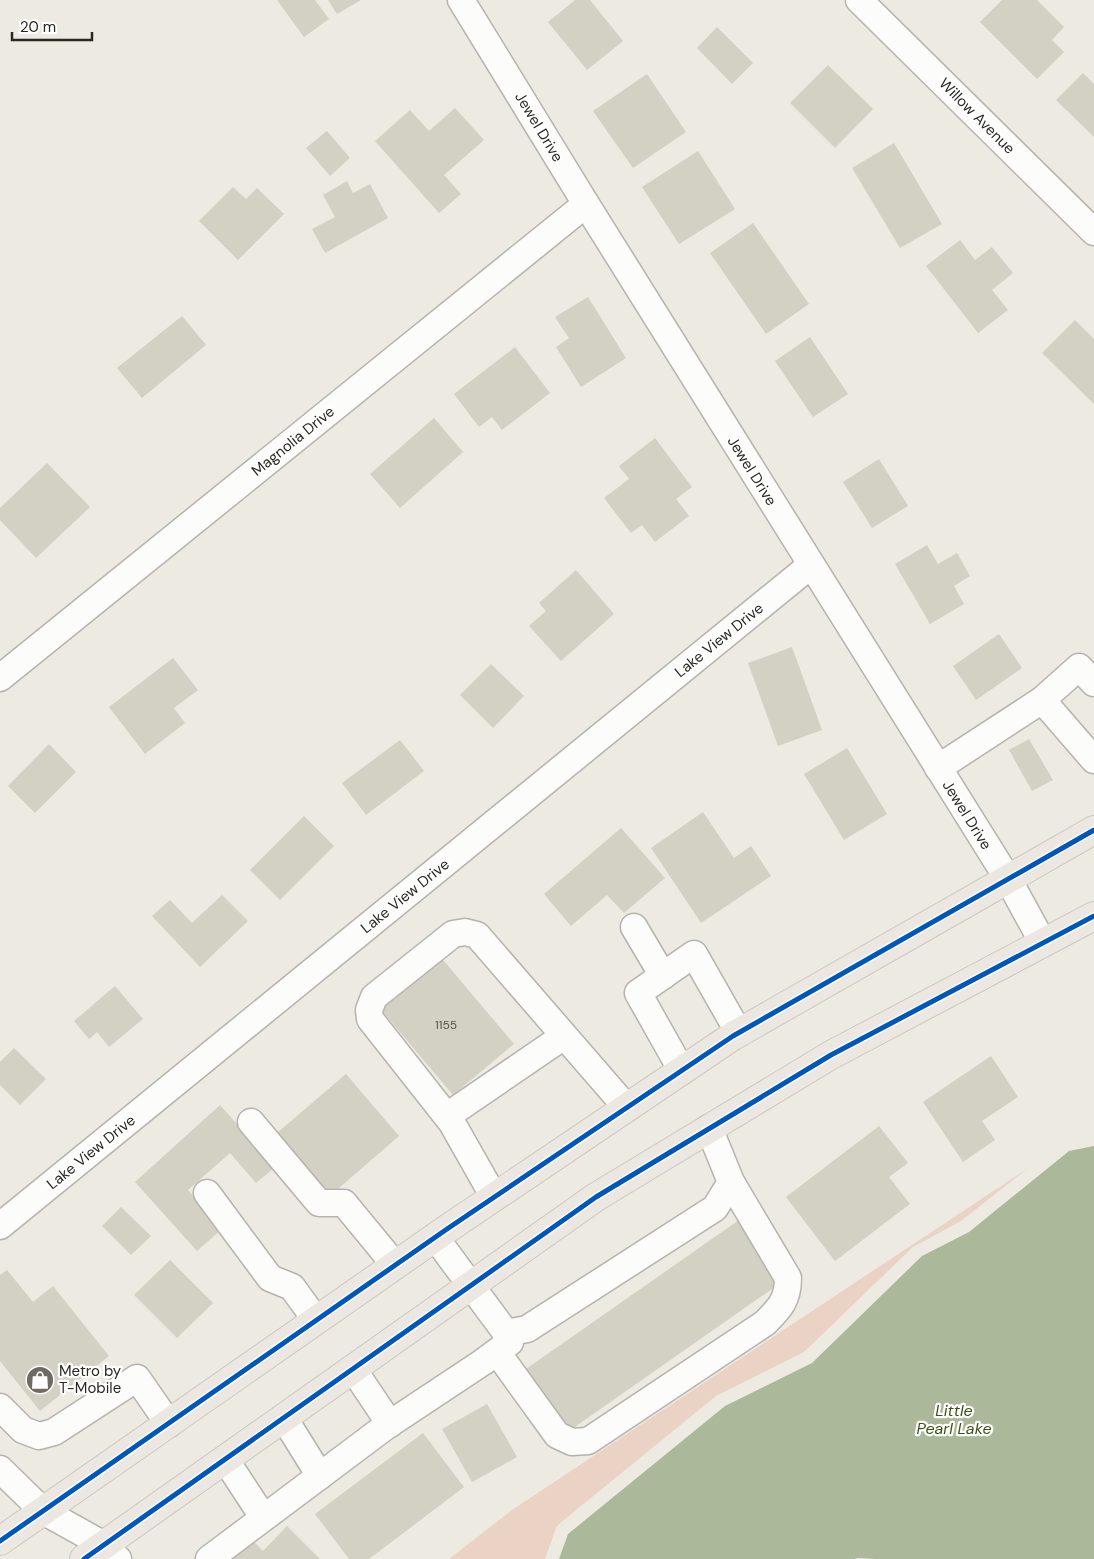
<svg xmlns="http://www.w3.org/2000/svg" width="1094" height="1559" font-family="'DM Sans',sans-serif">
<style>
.green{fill:#ead3c5}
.water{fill:#abb899}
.building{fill:#d2d1c4}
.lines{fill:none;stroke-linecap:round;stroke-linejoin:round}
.minor-casing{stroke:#b5b3ad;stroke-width:29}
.major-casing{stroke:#cac8c4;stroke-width:30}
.minor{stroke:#fcfcfb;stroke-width:26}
.major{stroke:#ece7e0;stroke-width:28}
.cycleway-casing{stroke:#fff;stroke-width:8}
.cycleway{stroke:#0057b8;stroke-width:5}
.labels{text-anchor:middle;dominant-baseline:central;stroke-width:4.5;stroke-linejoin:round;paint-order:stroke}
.number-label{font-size:12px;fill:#53524a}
.street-label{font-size:15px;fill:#292722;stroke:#fff}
.poi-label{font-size:15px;fill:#292722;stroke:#fff;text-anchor:start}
.water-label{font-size:16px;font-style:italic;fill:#3b5416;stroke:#fff}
</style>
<rect width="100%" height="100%" fill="#edeae2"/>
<path class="green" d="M1028,1168L961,1221L913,1247L804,1352L716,1396L559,1524L556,1528L545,1559H449L512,1510Z"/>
<path class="water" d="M1094,1146V1559H875L858,1558L854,1559H559L568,1534L725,1406L812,1363L922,1256L969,1232L1069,1151Z"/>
<g class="building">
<path d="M277,0H315L329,19L304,37Z"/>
<path d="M328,0H361L337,14Z"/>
<path d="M575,0H590L623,41L587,70L548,22Z"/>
<path d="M1002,0H1037L1064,27L1052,40L1064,52L1037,79L980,22Z"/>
<path d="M717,27L753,63L732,84L697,48Z"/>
<path d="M828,65L873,109L835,148L790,103Z"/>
<path d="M1083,73L1094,84V137L1056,100Z"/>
<path d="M647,74L686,132L633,168L593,111Z"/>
<path d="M455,108L484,140L444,175L461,194L439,213L375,141L410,110L429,131Z"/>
<path d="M327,131L350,158L330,176L306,148Z"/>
<path d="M894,143L942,224L900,248L852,168Z"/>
<path d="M698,151L735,209L679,244L642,187Z"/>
<path d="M347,181L353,193L370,184L388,218L325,253L312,229L335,217L323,195Z"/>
<path d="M233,187L246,199L257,188L284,214L238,260L199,221Z"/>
<path d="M753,223L809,304L766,334L710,253Z"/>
<path d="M960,240L975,260L992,247L1013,273L992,290L1008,310L978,333L926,266Z"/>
<path d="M588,297L626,358L581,387L556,347L569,338L555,317Z"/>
<path d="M182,316L206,345L142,398L117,368Z"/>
<path d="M1075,320L1094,339V404L1042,353Z"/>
<path d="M810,337L848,394L813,417L775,361Z"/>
<path d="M515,347L550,393L502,430L492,417L479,427L454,394Z"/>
<path d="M434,418L463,452L400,508L370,474Z"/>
<path d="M655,438L692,487L676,499L689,516L655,542L642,525L631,533L604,498L629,479L619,466Z"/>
<path d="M879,459L908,506L872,528L843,482Z"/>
<path d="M47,463L90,507L36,558L0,520V508Z"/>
<path d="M927,545L938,564L957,553L970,576L954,586L964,604L930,624L895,564Z"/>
<path d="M576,570L614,614L561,661L529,626L546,611L539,603Z"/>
<path d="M999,634L1022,668L976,700L953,666Z"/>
<path d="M792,647L822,730L778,746L748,663Z"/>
<path d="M173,658L198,690L174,708L185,723L145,754L109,707Z"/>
<path d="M491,664L524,696L493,728L460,695Z"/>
<path d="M1029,739L1053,780L1032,791L1009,750Z"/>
<path d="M400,740L424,771L366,815L342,783Z"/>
<path d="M49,744L76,772L35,813L8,786Z"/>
<path d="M847,748L887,814L844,840L804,774Z"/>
<path d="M703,812L734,858L751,846L771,876L701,923L651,848Z"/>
<path d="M304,816L334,846L280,900L250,870Z"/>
<path d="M621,828L665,878L624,913L607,895L571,926L544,894Z"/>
<path d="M222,895L248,921L200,967L152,916L170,900L192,923Z"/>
<path d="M438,954L514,1044L453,1095L377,1005Z"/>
<path d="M115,986L143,1019L109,1047L97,1032L89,1039L74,1021Z"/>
<path d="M14,1048L46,1079L20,1105L0,1085V1062Z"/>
<path d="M991,1056L1018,1097L982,1121L995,1140L963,1162L923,1102Z"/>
<path d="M346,1074L399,1136L324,1201L271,1138Z"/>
<path d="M220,1105L275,1167L256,1183L230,1153L188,1190L223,1228L197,1251L135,1182Z"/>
<path d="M879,1126L908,1163L889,1177L910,1204L835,1261L786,1197Z"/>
<path d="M121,1207L151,1236L131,1255L102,1226Z"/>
<path d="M739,1220L782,1282L569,1431L526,1369Z"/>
<path d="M170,1260L213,1303L177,1338L134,1295Z"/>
<path d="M7,1270L33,1302L53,1286L109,1356L40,1411L0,1361V1275Z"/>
<path d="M487,1404L517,1457L472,1482L442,1429Z"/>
<path d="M423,1433L464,1487L369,1559H349L315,1514Z"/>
<path d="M287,1526L320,1559H229L250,1538L263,1551Z"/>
</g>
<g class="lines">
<defs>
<g id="minor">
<path d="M461,0L586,204L1008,879L1043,943"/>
<path d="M859,0L1094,232"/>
<path d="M0,678L586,204"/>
<path d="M1042,700L1094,760"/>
<path d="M938,768L1042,700L1079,667L1094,683"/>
<path d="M634,927L663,976"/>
<path d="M682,1071L638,993L694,954L739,1033"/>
<path d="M447,1116L564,1036"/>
<path d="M251,1122L319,1203H344L395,1265"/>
<path d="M207,1193L270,1278L292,1287L316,1320"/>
<path d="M494,1197L452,1123L370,1019L369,1010L374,997L453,934L465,932L477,935L627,1108"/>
<path d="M0,1226L811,565"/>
<path d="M435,1237L506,1333L527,1329L715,1208L731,1182L709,1128"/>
<path d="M497,1352L557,1435L572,1442L588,1441L765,1323C780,1308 788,1300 788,1278L731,1182"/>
<path d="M353,1369L390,1424"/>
<path d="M0,1407L23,1430L39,1436L54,1432L137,1378L169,1424"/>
<path d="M284,1418L320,1476"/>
<path d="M225,1459L263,1517"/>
<path d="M0,1469L43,1511L104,1545L118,1559"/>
<path d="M209,1559L385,1427L483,1362L510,1342"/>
</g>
<g id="major">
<path d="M0,1541L447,1229L733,1036L1094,830"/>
<path d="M84,1559L596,1197L831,1055L1094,916"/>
</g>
</defs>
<use href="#minor" class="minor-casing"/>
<use href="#major" class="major-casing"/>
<use href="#minor" class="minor"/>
<use href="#major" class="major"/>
<defs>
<g id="cycleway">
<path d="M0,1541L447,1229L733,1036L1094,830"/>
<path d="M84,1559L596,1197L831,1055L1094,916"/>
</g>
</defs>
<use href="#cycleway" class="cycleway-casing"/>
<use href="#cycleway" class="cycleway"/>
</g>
<defs>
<symbol id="shop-disc" viewBox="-11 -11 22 22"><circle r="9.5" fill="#6e6b65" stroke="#fff"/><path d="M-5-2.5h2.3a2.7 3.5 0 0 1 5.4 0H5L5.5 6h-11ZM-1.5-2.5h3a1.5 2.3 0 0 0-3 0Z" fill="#fff"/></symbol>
</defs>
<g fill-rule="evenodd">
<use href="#shop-disc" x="24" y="1364" width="32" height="32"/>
</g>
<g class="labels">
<g class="number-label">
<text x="446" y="1025">1155</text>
</g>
<g class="street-label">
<text transform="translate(977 116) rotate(45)">Willow Avenue</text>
<text transform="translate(539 127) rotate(59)">Jewel Drive</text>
<text transform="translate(293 441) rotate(-39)">Magnolia Drive</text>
<text transform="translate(752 471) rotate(58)">Jewel Drive</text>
<text transform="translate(719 640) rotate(-39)">Lake View Drive</text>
<text transform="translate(967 815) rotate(58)">Jewel Drive</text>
<text transform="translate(405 896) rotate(-39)">Lake View Drive</text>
<text transform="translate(91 1152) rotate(-39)">Lake View Drive</text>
</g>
<g class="poi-label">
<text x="59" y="1371">Metro by<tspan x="59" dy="17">T-Mobile</tspan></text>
</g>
<g class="water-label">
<text x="954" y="1410">Little<tspan x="954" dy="18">Pearl Lake</tspan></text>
</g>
</g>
<path d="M12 32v8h80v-8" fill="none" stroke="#292722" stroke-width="2.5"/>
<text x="20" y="32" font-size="15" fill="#292722" stroke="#ffffff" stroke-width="4" paint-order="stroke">20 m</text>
</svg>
